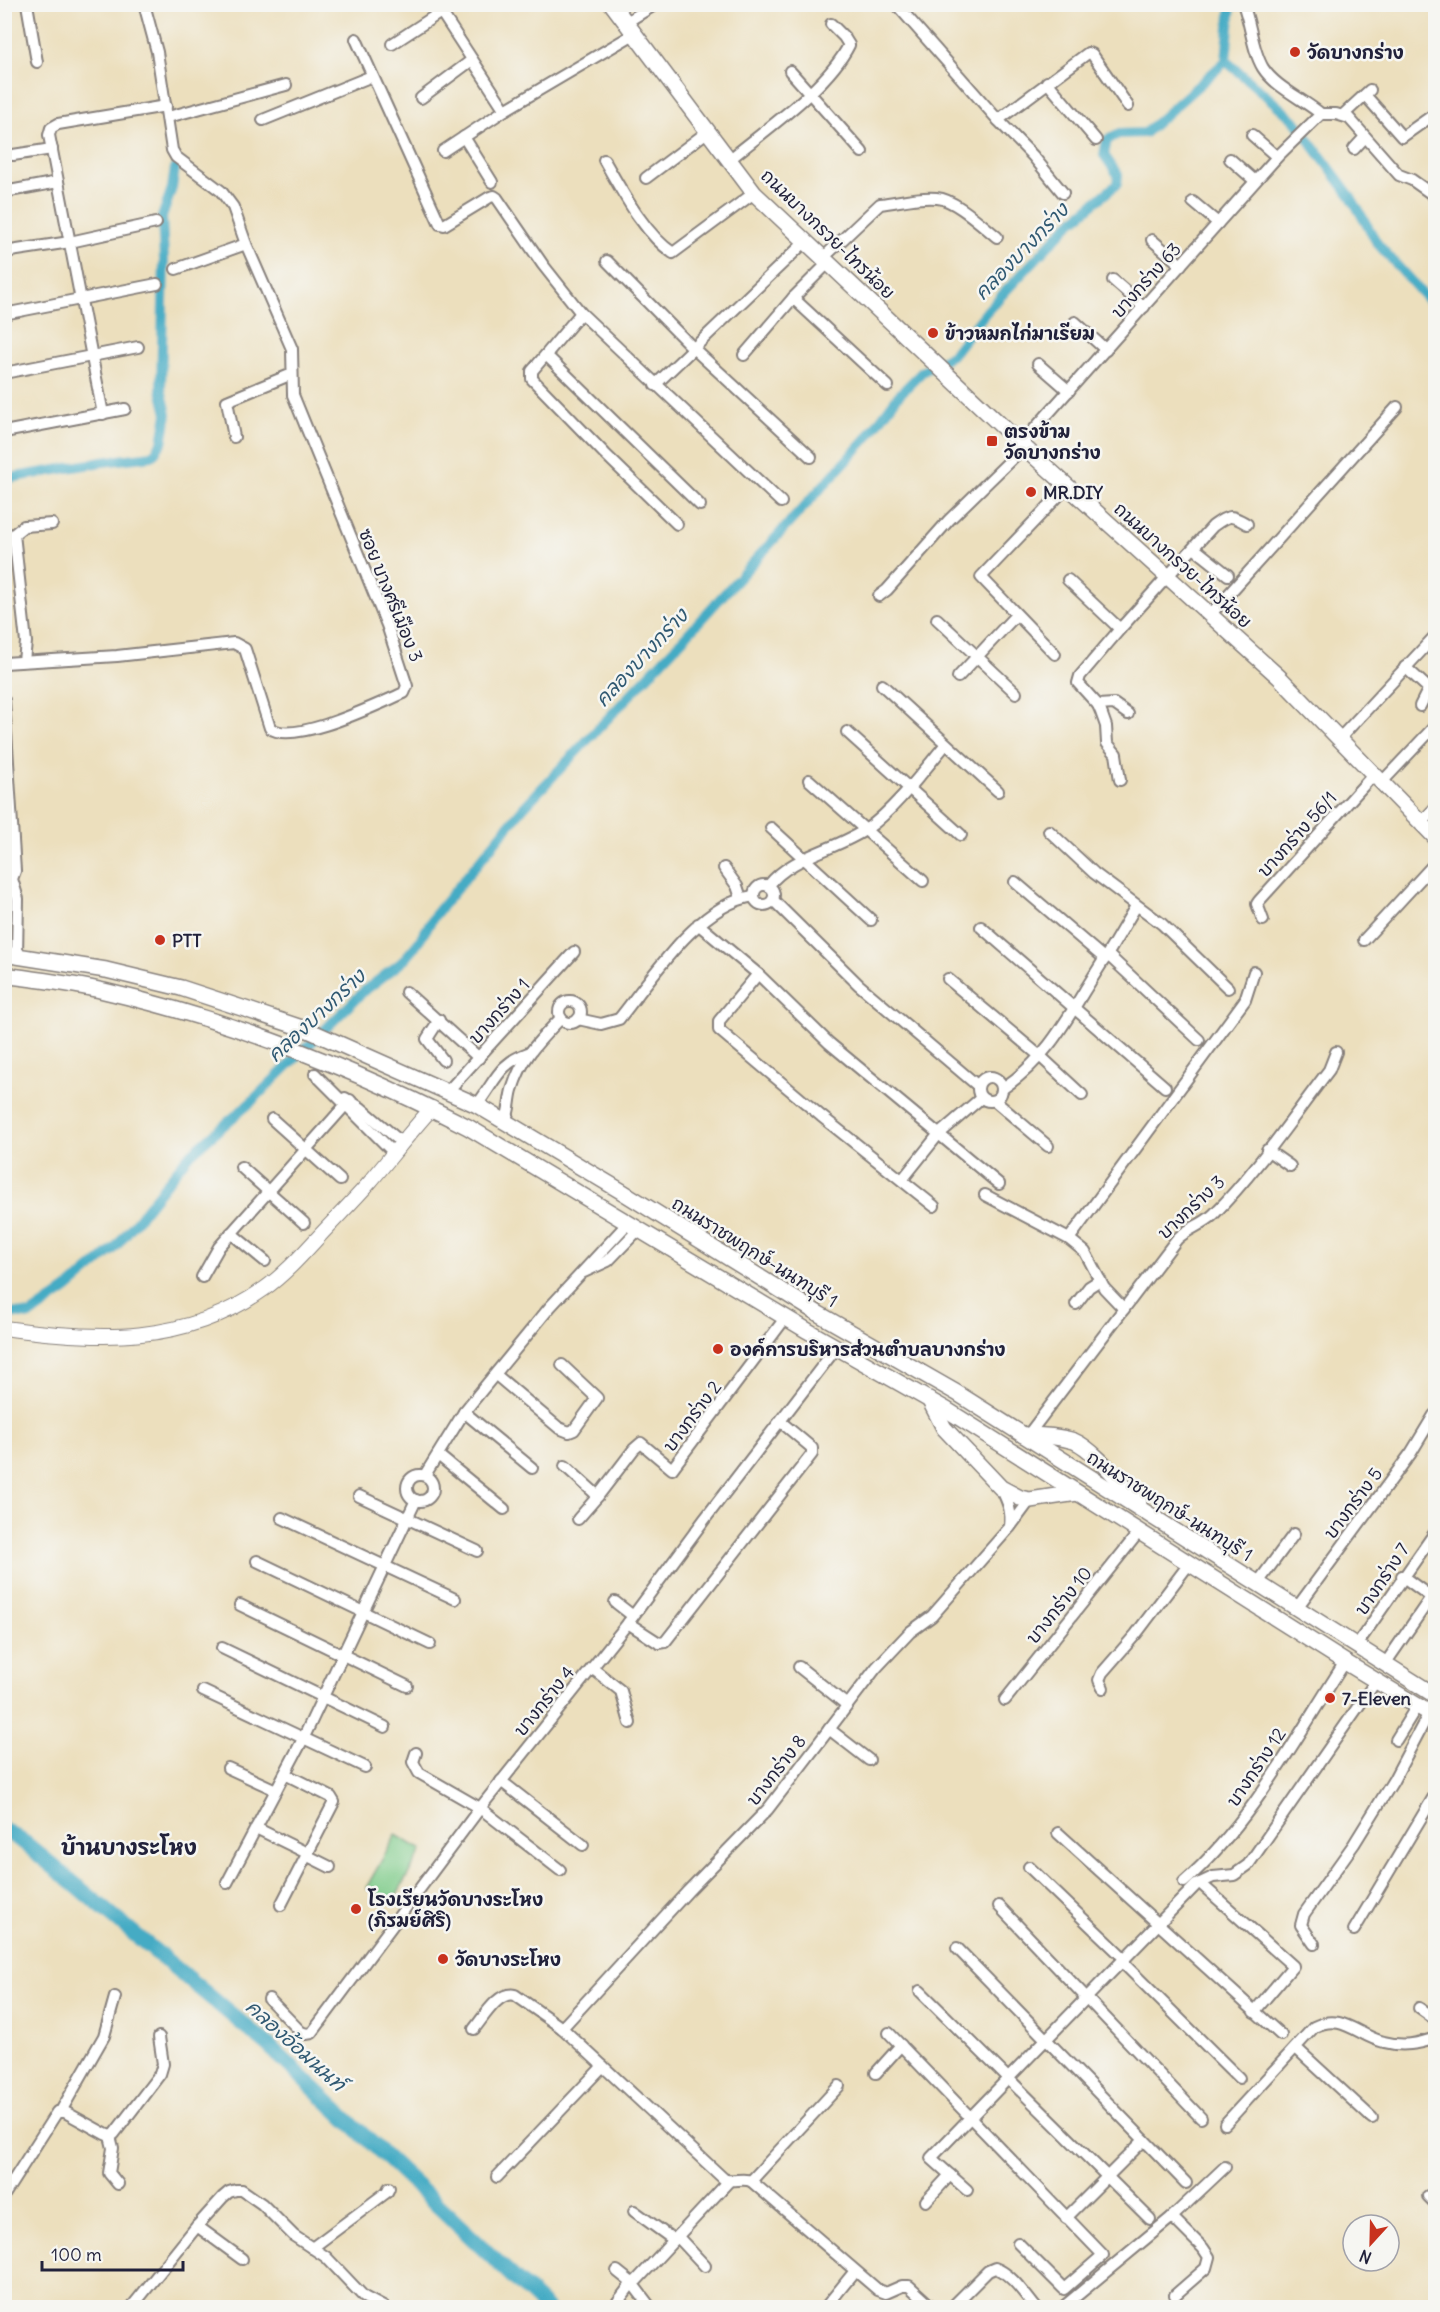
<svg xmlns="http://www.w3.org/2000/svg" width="1440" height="2312" font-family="Delius,'Playpen Sans Thai',sans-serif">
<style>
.grass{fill:#80cc8b;stroke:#517763;stroke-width:1.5}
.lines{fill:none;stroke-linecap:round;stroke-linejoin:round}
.canal{stroke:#44abc4;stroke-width:10}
.river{stroke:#44abc4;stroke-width:16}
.minor-casing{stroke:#87807c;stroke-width:14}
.tertiary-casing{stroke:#87807c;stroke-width:16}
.secondary-casing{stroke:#87807c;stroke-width:18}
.minor{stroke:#fff;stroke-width:10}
.tertiary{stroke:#fff;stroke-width:14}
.secondary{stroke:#fff;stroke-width:15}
.poi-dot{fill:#c8321e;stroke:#f6f6f2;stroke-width:2}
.labels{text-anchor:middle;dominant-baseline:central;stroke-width:5;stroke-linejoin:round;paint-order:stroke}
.poi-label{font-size:18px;font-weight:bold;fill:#22223b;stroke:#f6f6f2;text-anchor:start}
.street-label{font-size:18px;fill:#22223b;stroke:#f6f6f2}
.water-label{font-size:20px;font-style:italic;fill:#305972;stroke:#f6f6f2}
.quarter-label{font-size:21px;font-weight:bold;fill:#22223b;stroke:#f6f6f2}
</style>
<rect width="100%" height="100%" fill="#f6f6f2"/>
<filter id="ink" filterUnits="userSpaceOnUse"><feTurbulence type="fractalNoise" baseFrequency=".0167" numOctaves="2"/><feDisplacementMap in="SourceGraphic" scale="12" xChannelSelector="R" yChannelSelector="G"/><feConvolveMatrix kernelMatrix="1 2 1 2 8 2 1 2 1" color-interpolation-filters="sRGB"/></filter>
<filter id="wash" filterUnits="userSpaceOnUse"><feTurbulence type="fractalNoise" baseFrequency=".008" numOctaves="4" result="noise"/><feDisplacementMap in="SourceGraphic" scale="24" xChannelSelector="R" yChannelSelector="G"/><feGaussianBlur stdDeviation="1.35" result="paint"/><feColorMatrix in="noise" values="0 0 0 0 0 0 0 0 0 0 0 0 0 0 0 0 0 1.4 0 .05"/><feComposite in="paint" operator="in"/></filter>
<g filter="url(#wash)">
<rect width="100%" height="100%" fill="#ecdfbd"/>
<path class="grass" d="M396,1835L422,1850L392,1903L366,1888Z"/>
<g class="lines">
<g class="canal">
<path d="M1226,61L1294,120L1351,197L1377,243L1436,309"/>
<path d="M4,479L102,462L152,456L162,443L167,414L161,389L164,260L162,217L172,188L175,168"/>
<path d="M4,1312L30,1315L67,1289L115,1248L188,1156L249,1104L363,992L402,962L418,943L435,915L524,807L684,638L866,439L898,396L922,372L953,354L987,311L1067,226L1117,184L1118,175L1104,155L1107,140L1118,134L1145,133L1226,61L1231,4"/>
</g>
<path class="river" d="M4,1830L25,1843L268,2045L546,2308"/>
</g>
</g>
<g filter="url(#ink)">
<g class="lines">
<defs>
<g id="minor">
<path d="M27,4L37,62"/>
<path d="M436,4L505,110"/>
<path d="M896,4L998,120L1033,156L1063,193"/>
<path d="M1243,4C1251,24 1252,50 1263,68C1275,87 1303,99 1321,114H1336L1349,118L1399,175L1412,180L1436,197"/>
<path d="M625,23L656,4"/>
<path d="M356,39L440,224L444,225L490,197L494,196L497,198L543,265L581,313L781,502"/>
<path d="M392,44L441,12"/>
<path d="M790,71L862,152"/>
<path d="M1047,82L1096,140"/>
<path d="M1365,95L1402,137L1436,113"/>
<path d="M421,98L472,60"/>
<path d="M1343,115L1370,90"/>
<path d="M168,117L286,85"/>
<path d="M263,120L372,76"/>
<path d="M998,120L1088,53L1092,54L1128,106"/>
<path d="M1252,135L1277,157"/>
<path d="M464,137L492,182"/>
<path d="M1354,149L1365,137"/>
<path d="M443,151L505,110L634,34"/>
<path d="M13,155L52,149"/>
<path d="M1230,159L1255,181"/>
<path d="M604,160C621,189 644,234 673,253L754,193"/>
<path d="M729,160C765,130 828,87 849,45L844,37L831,24"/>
<path d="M646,178L707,132"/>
<path d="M4,192L58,182"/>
<path d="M1193,202L1218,223"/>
<path d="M1152,240L1181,265"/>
<path d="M4,252L70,242L156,223"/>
<path d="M823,258L880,204C899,202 918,196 937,198C955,199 983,226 997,237"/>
<path d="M607,261L693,348L811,457"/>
<path d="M176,269L246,244"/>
<path d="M1113,280L1144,307"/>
<path d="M793,298L888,386"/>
<path d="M581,313L532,371V379L605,454L677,524"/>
<path d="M4,314L157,284"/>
<path d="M1075,322L1106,350"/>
<path d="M546,355L700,505"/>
<path d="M744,355L793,298L828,263"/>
<path d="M1038,364L1069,391"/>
<path d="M4,373L138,347"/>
<path d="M655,385L805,242"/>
<path d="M103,414L49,135L51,128L58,124L166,106"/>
<path d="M4,432L125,409"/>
<path d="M234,437L227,401L292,374"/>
<path d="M1021,444L1277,157L1321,114"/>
<path d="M1194,548L1228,575"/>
<path d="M1068,580L1120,629L1213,526C1229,515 1230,514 1247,524"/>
<path d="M879,596L887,590L949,520L1024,447"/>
<path d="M1210,615L1397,407"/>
<path d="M937,619L1016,693"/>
<path d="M1055,654L981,577L1067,487"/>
<path d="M24,661L26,642L14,534L24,526L52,524"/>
<path d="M4,663L117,656L234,643L245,649L270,728C293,746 378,704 404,693L407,686L387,625L293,395L292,349L246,244L233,207L221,191L176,157L172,150L157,52L144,4"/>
<path d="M1405,667L1427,687L1436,688"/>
<path d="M958,677L1016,615"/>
<path d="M882,685L998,791"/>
<path d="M4,700L15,871L12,879L18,899L17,956"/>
<path d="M1098,705L1114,704L1128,714"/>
<path d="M1420,706L1429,688"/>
<path d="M847,732L961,835"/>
<path d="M1340,738L1436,635"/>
<path d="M809,780L923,881"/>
<path d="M1120,780L1116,754L1107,743L1106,726L1101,712L1098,705L1078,683L1080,676L1120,629"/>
<path d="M1382,782L1436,725"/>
<path d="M1421,823L1436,807"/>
<path d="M771,828L871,920"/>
<path d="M1049,831L1094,873L1162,924L1228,988"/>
<path d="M724,868L737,886L741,898"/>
<path d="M1015,882L1105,959"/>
<circle cx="764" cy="895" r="10"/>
<path d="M768,886C792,855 837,850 868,828C895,809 924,770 946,744"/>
<path d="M773,900L859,985L978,1086"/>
<path d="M1263,920L1257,904L1259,901L1374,774"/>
<path d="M698,924L758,974L829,1043L999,1184"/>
<path d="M981,927L1165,1087"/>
<path d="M1364,940L1436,862"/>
<path d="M1108,955L1199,1040"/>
<path d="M758,974L719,1021V1030L821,1116L934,1206"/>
<path d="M948,979L1041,1057L1082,1095"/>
<path d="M406,992L479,1058"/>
<circle cx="570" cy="1012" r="11"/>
<path d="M578,1019L601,1024L619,1019C652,978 698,904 754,896"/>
<path d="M439,1020L427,1039L443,1060"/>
<path d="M315,1074L393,1152"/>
<circle cx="990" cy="1089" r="12"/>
<path d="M1002,1089C1042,1062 1061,1030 1085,990C1103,962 1120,934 1136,906"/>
<path d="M448,1091L574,952"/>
<path d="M345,1098L361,1108L401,1142"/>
<path d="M995,1101L1048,1146"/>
<path d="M477,1105C495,1082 499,1063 528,1053"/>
<path d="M272,1119L340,1180"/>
<path d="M505,1122C510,1111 509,1101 512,1090C522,1057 538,1042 561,1018"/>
<path d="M1267,1150L1290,1166"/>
<path d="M241,1167L304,1223"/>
<path d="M902,1180L938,1135L981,1098"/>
<path d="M985,1195L1069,1239L1085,1252L1104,1288L1124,1309"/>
<path d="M231,1233L265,1261"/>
<path d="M1069,1239L1245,1000L1254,972"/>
<path d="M584,1272L608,1261L639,1229"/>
<path d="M202,1277L219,1247L350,1100"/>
<path d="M1076,1304L1089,1287L1100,1280"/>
<path d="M496,1375L559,1428L569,1432L574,1430L597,1398L562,1365"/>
<path d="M464,1412L532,1468"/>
<path d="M1028,1435L1177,1239C1188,1228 1203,1225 1214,1214C1256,1172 1293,1117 1329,1070L1336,1052"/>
<path d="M438,1455L504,1509"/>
<path d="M565,1466L598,1496L634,1449L641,1443L672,1469L786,1317"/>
<circle cx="420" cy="1488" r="13"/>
<path d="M425,1475L464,1412L550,1307L628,1223"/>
<path d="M1001,1488C1008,1502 1012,1511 1010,1527"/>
<path d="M359,1496L477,1551"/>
<path d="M282,1518L455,1599"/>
<path d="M578,1519L598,1496"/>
<path d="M257,1561L430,1644"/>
<path d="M1402,1576L1431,1597"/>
<path d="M1257,1584L1294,1534"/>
<path d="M615,1602L633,1616"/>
<path d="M240,1605L407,1686"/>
<path d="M1296,1609L1411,1453L1434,1415"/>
<path d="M628,1623L659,1643L665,1642L812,1454V1448L781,1422"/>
<path d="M1356,1646L1436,1531"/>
<path d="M222,1648L385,1727"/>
<path d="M1385,1664L1436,1590"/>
<path d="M799,1667L847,1705"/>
<path d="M592,1668L621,1691L630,1723"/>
<path d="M1103,1688L1099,1680L1102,1673L1136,1634L1189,1564"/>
<path d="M203,1691L365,1767"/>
<path d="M1005,1700L1139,1532"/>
<path d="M829,1729L869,1760"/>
<path d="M1396,1740L1417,1706"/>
<path d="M416,1753L413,1762L419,1773L480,1808L560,1870"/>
<path d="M228,1768L276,1790"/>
<path d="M501,1781L583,1845"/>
<path d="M256,1828L309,1854"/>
<path d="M1058,1833L1281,2035"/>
<path d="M308,1856L330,1867"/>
<path d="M1029,1867L1125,1959"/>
<path d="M1184,1882C1252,1822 1296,1737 1345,1662"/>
<path d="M227,1883L303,1739L416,1500"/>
<path d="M1200,1883L1293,1966L1254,2012"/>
<path d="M281,1905L334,1802L331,1797L285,1774"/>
<path d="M999,1906L1201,2118"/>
<path d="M1354,1930L1436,1793"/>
<path d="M1314,1944L1301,1925L1304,1914L1354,1844L1393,1781L1429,1713"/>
<path d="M957,1948L1186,2183"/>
<path d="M1122,1962L1239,2078"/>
<path d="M920,1991L1150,2219"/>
<path d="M269,1999L301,2032L306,2034L312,2033L480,1808L628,1623L704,1520L837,1347"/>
<path d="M1419,2008L1436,2020"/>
<path d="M562,2028L688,1891L768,1809L876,1668L910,1632L932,1616L1010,1527L1030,1500"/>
<path d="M474,2029C484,2017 498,1991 515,1995L562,2028L724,2179C733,2183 742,2177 751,2181L878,2290L886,2293L902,2286H909L933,2308"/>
<path d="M889,2033L1103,2255L1064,2289L1018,2243"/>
<path d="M1296,2048L1372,2118"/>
<path d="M876,2073L901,2045"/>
<path d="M61,2111L104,2036L115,1997"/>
<path d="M1225,2124L1314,2027C1343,2012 1357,2036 1384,2042C1403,2047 1418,2044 1436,2038"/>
<path d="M110,2136L113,2148L109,2173L118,2184"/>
<path d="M497,2177L603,2066"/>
<path d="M751,2181L839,2086"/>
<path d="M967,2190L931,2158L1196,1885L1213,1877L1234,1875L1248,1865L1376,1681"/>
<path d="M4,2195L57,2112H65L105,2134L110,2136L114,2134L160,2074L163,2064L159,2037"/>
<path d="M1428,2196L1436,2204"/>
<path d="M926,2201L950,2175"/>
<path d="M634,2211L674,2240"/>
<path d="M1066,2218L1144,2140"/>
<path d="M197,2226L242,2259"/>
<path d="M678,2237L705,2266"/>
<path d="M312,2248L387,2192L389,2188"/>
<path d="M617,2271L632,2283L637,2280L729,2181"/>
<path d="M1175,2295L1206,2268L1209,2257L1203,2248L1172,2217L1225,2167"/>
<path d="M131,2308L197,2226L223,2197L229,2192L236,2190H242L262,2204L294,2236L326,2257L364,2297L385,2308"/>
<path d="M613,2308L632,2283L651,2308"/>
<path d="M825,2308L855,2271"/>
<path d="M951,2308L988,2271L995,2268C1012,2274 1025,2295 1036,2308"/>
<path d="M1062,2308L1172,2217"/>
</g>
<path id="tertiary" d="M4,1328C97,1341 185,1345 264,1289C288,1272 307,1249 326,1229C341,1213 356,1198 370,1182C391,1157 410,1132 432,1108"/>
<g id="secondary">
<path d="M612,4L754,193L1024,447L1279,677L1436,838"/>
<path d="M4,954L106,970L181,988L245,1009L308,1030L477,1105L621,1191L819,1314L957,1393L1436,1696"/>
<path d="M4,975C37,980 72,983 104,991C230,1020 353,1068 468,1127L808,1331L947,1410L1345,1662L1436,1717"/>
<path d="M929,1399L944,1428L1001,1488L1020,1498L1030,1500L1077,1493"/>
<path d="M1023,1435C1039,1435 1058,1436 1074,1441C1094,1449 1123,1486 1139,1502"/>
</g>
</defs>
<use href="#minor" class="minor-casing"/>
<use href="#tertiary" class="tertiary-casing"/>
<use href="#secondary" class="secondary-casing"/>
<use href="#minor" class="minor"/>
<use href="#tertiary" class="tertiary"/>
<use href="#secondary" class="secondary"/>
</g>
</g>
<g class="poi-dot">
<circle cx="1295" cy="52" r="6"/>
<circle cx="933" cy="333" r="6"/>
<rect x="986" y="435" width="12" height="12" rx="3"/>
<circle cx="1031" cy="492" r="6"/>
<circle cx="160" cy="940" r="6"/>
<circle cx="718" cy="1349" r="6"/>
<circle cx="1330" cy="1698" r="6"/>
<circle cx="356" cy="1909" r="6"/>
<circle cx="443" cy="1959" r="6"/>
</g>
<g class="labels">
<g class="poi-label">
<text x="1307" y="52">วัดบางกร่าง</text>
<text x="945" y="333">ข้าวหมกไก่มาเรียม</text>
<text x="1004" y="431">ตรงข้าม<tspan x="1004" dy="21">วัดบางกร่าง</tspan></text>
<text x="1043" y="492">MR.DIY</text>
<text x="172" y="940">PTT</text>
<text x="730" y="1349">องค์การบริหารส่วนตำบลบางกร่าง</text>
<text x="1342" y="1698">7-Eleven</text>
<text x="368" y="1899">โรงเรียนวัดบางระโหง<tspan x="368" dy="21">(ภิรมย์ศิริ)</tspan></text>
<text x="455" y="1959">วัดบางระโหง</text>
</g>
<g class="street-label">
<text transform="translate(828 234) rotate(44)">ถนนบางกรวย-ไทรน้อย</text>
<text transform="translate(1146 280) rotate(-48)">บางกร่าง 63</text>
<text transform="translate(1183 565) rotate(42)">ถนนบางกรวย-ไทรน้อย</text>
<text transform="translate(391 595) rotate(68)">ซอย บางศรีเมือง 3</text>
<text transform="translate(1297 834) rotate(-48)">บางกร่าง 56/1</text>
<text transform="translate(499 1011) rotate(-48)">บางกร่าง 1</text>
<text transform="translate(1191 1207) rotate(-43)">บางกร่าง 3</text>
<text transform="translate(755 1252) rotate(32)">ถนนราชพฤกษ์-นนทบุรี 1</text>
<text transform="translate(692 1416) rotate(-53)">บางกร่าง 2</text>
<text transform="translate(1353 1503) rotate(-53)">บางกร่าง 5</text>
<text transform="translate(1170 1506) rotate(32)">ถนนราชพฤกษ์-นนทบุรี 1</text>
<text transform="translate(1382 1579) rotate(-56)">บางกร่าง 7</text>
<text transform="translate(1059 1605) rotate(-51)">บางกร่าง 10</text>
<text transform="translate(544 1701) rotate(-51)">บางกร่าง 4</text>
<text transform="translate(1256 1767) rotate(-56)">บางกร่าง 12</text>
<text transform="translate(776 1770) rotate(-52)">บางกร่าง 8</text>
</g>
<g class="water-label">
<text transform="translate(1021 251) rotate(-46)">คลองบางกร่าง</text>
<text transform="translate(641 657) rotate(-47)">คลองบางกร่าง</text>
<text transform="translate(316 1015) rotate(-43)">คลองบางกร่าง</text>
<text transform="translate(296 2045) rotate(42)">คลองอ้อมนนท์</text>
</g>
<g class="quarter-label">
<text x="129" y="1847">บ้านบางระโหง</text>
</g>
</g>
<rect width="1440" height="2312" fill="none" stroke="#f6f6f2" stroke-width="24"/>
<g transform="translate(1371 2243) rotate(202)"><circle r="28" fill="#f6f6f2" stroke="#a1a1a9" stroke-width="1.5"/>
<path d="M0-4.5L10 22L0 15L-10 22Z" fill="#c8321e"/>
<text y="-9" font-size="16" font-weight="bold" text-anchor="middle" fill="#22223b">N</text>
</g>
<path d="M42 2261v9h141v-9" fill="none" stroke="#22223b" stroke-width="3"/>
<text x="51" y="2261" font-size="18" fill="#22223b" stroke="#f6f6f2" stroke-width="4.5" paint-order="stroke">100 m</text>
</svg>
